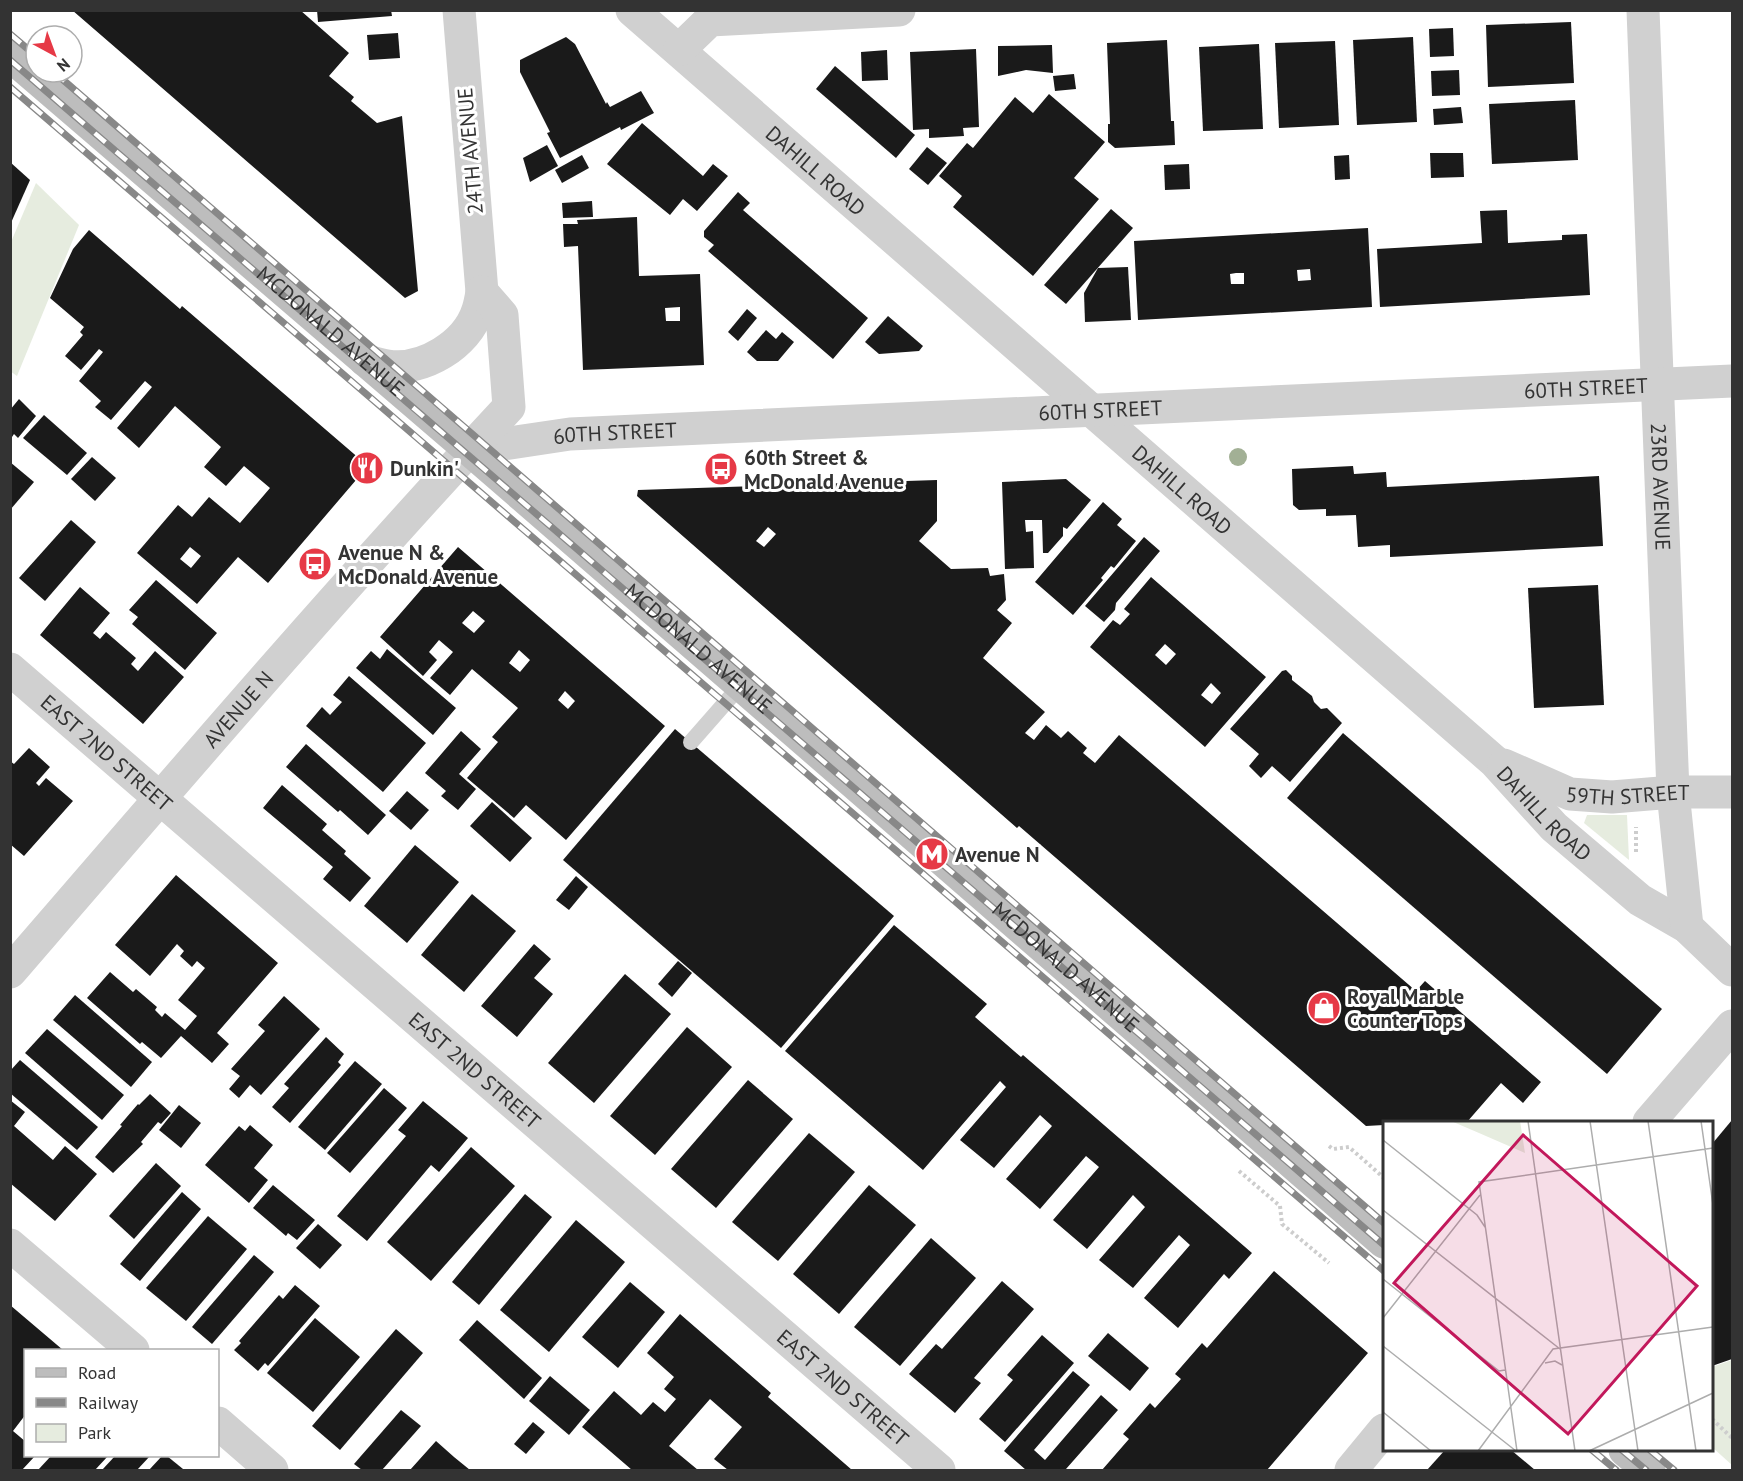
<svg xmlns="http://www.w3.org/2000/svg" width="1743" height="1481" font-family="'PT Sans',sans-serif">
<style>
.green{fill:#e6ecdf}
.building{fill:#1a1a1a;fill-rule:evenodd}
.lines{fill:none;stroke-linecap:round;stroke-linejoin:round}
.path{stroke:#cdcdcd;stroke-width:4;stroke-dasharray:3 3;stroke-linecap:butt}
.service{stroke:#d0d0d0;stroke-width:16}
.minor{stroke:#d0d0d0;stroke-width:33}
.secondary{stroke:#bdbdbd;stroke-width:33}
.rail-casing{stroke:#888;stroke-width:7}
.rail{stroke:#fff;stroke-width:4.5;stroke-dasharray:14;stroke-linecap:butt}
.tree{fill:#a2b095}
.labels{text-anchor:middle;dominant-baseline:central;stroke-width:6;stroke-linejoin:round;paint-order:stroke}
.street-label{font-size:21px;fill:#333;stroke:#fff}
.poi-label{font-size:21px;font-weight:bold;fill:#333;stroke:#fff;text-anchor:start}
.inset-road{fill:none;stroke:#adadad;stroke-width:1.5}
.view{fill:#c2185b;fill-opacity:0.15;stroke:#c2185b;stroke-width:3}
.inset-edge{fill:none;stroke:#333;stroke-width:3}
</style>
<rect width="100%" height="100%" fill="#fff"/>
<g class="green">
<path d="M36,183L79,225L17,376L10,371L11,242Z"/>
<path d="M1587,815H1627L1629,860L1584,823Z"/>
<path d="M1732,1360V1465L1712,1447V1367Z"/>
</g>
<g class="building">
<path d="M72,10H300L349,53L329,76L354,97L351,101L377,123L402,116L418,291L405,298Z"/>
<path d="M317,10H391L392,16L318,22Z"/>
<path d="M1571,22L1574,83L1488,87L1486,25Z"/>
<path d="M1453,28L1454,56L1430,57L1429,29Z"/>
<path d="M398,33L400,58L369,60L367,35Z"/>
<path d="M566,37L575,44L606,104L607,102L610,107L641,91L654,113L621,130L620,127L560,158L547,133L550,132L520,72V60Z"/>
<path d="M1413,37L1417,122L1357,125L1353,40Z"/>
<path d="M1167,40L1171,121H1174L1175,145L1115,148L1108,142V124H1110L1107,43Z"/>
<path d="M1335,41L1339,125L1279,128L1275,43Z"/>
<path d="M1259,44L1263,129L1203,131L1199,47Z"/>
<path d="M1052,45L1053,73L1026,70L998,76V46Z"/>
<path d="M976,49L979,127L963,128L964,136L929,138V129L913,130L910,52Z"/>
<path d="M887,50L888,80L862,81L861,52Z"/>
<path d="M835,66L915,135L896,158L816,89Z"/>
<path d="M1459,70L1460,95L1432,96L1431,71Z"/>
<path d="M1074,74L1076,89L1055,91L1053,76Z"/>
<path d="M1049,94L1105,142L1074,178L1099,199L1033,276L953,207L962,196L939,176L967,143L973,148L1015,97L1033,113Z"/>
<path d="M1575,100L1578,160L1492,164L1489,104Z"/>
<path d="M1461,107L1463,123L1434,125L1433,109Z"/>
<path d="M642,123L703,176L713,164L728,176L697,211L683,199L670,215L607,164Z"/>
<path d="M547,145L558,166L530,182L523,158Z"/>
<path d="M927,147L947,163L928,185L909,169Z"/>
<path d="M1430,153H1463L1464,177L1431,178Z"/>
<path d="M582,155L589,168L562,183L555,170Z"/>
<path d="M1349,155L1350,179L1335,180L1334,156Z"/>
<path d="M10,162L30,180L10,225Z"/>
<path d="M1189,164L1190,189L1165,190L1164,165Z"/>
<path d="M738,192L750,203L743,210L868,318L833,359L708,251L714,245L704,237V231Z"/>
<path d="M592,201L593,217L563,218L562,203Z"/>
<path d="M1111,209L1133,228L1066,304L1044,285Z"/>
<path d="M1507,210L1508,243L1562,240V235L1587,234L1590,295L1380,307L1377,249L1482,243L1480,211Z"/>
<path d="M637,217L639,276L700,274L704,365L583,370L578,246L564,247L563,224H578L577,220ZM680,307V321H666L665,308Z"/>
<path d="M1368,228L1372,307L1138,320L1134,241ZM1310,269L1311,280L1298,281L1297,270ZM1236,273H1244V284H1231L1230,274Z"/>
<path d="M89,230L180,309L182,306L368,466L268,583L238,557L197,604L137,553L178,505L192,517L209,497L240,523L270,488L244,466L226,486L204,467L221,447L175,406L139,448L117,428L152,387L145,381L111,420L95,407L101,401L79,381L103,352L99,349L81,370L65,356L83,335L80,332L84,327L50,298L73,249ZM190,547L201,556L191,568L180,559Z"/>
<path d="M1128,267L1131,320L1085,322L1084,293L1098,268Z"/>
<path d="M747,309L757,318L738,341L728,332Z"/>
<path d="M888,316L923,346L919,351L879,354L865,342Z"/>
<path d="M766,330L776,339L782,332L794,342L778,361H757L747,352Z"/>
<path d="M19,399L36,416L18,438L14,434L12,437L10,436V410Z"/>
<path d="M44,415L87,453L67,475L23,438Z"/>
<path d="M92,457L116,478L95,501L71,479Z"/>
<path d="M10,462L34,482L10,510Z"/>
<path d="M1353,466L1354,474L1386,472L1387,487L1599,476L1603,546L1390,557V545L1358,547L1356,515L1326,516V509L1299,510L1293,505L1292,469Z"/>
<path d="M1066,479L1091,500L1067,529L1063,527V536L1048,553H1043L1042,520H1025L1026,532L1033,531L1034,568L1005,569L1002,482Z"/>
<path d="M937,480V521L919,541L951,569L988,568L990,576L1004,574L1006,600L997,610L1012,623L983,658L1045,712L1025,733L1034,740L1046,725L1061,738L1068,731L1087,748L1083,753L1095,763L1119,735L1416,991L1425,981L1541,1082L1523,1103L1501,1083L1467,1122H1384V1125L1366,1126L1019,826L1017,828L637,496L638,490ZM768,527L776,534L764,547L756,541Z"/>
<path d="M1103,502L1122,519L1117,525L1136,541L1114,568L1111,566L1101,578L1103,580L1073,615L1035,582Z"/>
<path d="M71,520L96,542L45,601L19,578Z"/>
<path d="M1144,537L1160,551L1116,603L1115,610L1104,622L1085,606Z"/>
<path d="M458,547L665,726L566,840L526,805L514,818L467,778L498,742L492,737L518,708L472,669L450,695L430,678L453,652L439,640L429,652L437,660L423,676L380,637ZM473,611L485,621L474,633L462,623ZM519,650L530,660L520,672L509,663ZM565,691L575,701L568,709L558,700Z"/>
<path d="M1151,577L1266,677L1205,747L1090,647L1113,620L1120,625L1130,614L1124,609ZM1165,644L1176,654L1166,665L1155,655ZM1211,683L1221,693L1212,704L1201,695Z"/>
<path d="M156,580L217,633L185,670L132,624L138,617L129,610Z"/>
<path d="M1598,585L1604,705L1534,708L1528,588Z"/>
<path d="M80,587L110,613L93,633L100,639L106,632L136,658L131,664L138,671L155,651L184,677L143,724L40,635Z"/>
<path d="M387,649L456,708L433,735L356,668L371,651L380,659Z"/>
<path d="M1286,670L1292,676V680L1312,696L1314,702L1321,709L1327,708L1342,723L1290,782L1272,766L1261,778L1249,766L1259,754L1230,729L1282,671Z"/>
<path d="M349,676L426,743L383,792L306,726L322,707L330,715L342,702L333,695Z"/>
<path d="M675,729L894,916L781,1048L563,860Z"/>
<path d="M461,731L481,749L459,774L476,789L458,810L441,796L446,791L425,773Z"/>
<path d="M1343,733L1662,1009L1607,1074L1287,798Z"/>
<path d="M306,744L386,815L368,835L340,810L338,812L286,767Z"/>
<path d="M29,748L50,767L36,783L39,786L46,778L73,801L24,856L10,844V761L14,764Z"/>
<path d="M282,785L327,824L322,830L346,851L344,854L371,878L350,902L323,879L333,867L263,808Z"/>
<path d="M407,791L429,810L411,830L389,811Z"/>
<path d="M492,802L532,838L510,862L470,826Z"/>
<path d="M415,845L459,882L407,943L364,906Z"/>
<path d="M176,875L278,963L217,1033L229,1044L212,1063L181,1036L161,1058L142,1042L140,1044L87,998L110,972L133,992L136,989L157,1007L155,1010L162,1017L165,1013L185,1030L197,1016L178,1000L205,968L197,961L192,967L180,956L184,951L177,944L150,976L115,945Z"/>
<path d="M576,876L588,887L569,910L556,900Z"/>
<path d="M472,894L516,931L464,992L421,955Z"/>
<path d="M894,925L987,1004L975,1017L1021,1057L1023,1055L1252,1253L1229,1279L1224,1274L1178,1328L1144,1298L1190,1245L1179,1235L1133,1288L1099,1260L1145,1207L1133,1195L1087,1249L1053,1220L1099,1167L1086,1156L1040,1209L1006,1179L1052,1126L1040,1115L994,1168L960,1140L1006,1087L1000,1081L923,1170L785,1051Z"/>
<path d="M534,944L551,959L534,978L553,994L517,1037L481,1006Z"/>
<path d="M678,961L692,973L672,997L658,984Z"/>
<path d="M625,974L671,1014L594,1103L548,1063Z"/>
<path d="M75,995L152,1062L131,1087L53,1020Z"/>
<path d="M284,996L320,1029L261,1095L250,1085L239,1098L229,1089L240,1076L231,1069L265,1031L258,1025Z"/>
<path d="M687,1027L732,1067L655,1155L610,1116Z"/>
<path d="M47,1029L124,1095L102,1120L25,1053Z"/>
<path d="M326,1037L344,1054L338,1062L341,1065L290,1123L272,1107L289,1088L284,1084Z"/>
<path d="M20,1060L98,1127L77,1150L10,1093V1071Z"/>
<path d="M355,1061L382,1084L325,1150L298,1127Z"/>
<path d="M748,1080L793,1119L716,1208L671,1169Z"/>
<path d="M384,1088L407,1108L350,1173L327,1153Z"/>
<path d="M150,1094L171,1113L161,1124L158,1122L141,1142L143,1144L113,1173L95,1157L122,1126L120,1125L138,1104L139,1105Z"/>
<path d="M10,1100L25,1112L14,1126L53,1160L65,1146L97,1174L55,1221L10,1183Z"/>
<path d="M423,1101L468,1138L439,1172L431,1165L367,1241L337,1216L406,1136L398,1130Z"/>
<path d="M179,1105L201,1123L181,1148L159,1130Z"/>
<path d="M1732,1120V1359L1712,1366V1144Z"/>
<path d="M250,1125L273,1145L254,1168L268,1180L249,1203L205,1165L239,1126L245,1131Z"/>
<path d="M809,1133L855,1172L778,1261L732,1222Z"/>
<path d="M471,1147L515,1186L431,1281L387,1242Z"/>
<path d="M156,1163L181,1186L134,1239L109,1216Z"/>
<path d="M273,1185L315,1220L297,1240L288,1233L286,1236L253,1208Z"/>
<path d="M869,1185L916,1225L839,1314L793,1274Z"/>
<path d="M182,1192L201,1209L140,1281L120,1264Z"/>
<path d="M525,1194L552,1217L479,1305L452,1282Z"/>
<path d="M208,1216L247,1249L186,1321L146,1288Z"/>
<path d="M576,1220L625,1262L549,1352L500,1310Z"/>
<path d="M318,1224L342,1245L320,1269L296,1248Z"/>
<path d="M931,1238L976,1278L900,1366L854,1327Z"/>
<path d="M254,1255L274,1272L212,1344L192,1327Z"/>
<path d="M1274,1271L1368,1353L1267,1470H1102L1129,1439L1123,1434L1150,1403L1155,1408L1181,1379L1175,1374L1202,1343L1207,1348Z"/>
<path d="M1002,1281L1034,1309L974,1378L981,1383L955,1413L909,1374L936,1344L942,1349Z"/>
<path d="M630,1282L665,1312L618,1368L582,1337Z"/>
<path d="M295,1285L320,1306L268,1366L265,1363L258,1371L234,1350L241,1343L239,1341L279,1295L283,1299Z"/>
<path d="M10,1305L63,1350H26V1414L13,1431L26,1442V1456H35L22,1470H10Z"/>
<path d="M680,1314L771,1393L768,1397L852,1470H728L714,1459L742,1427L710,1399L669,1446L698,1470H632L582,1427L614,1391L641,1415L653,1402L665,1412L676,1399L664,1389L674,1377L647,1353Z"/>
<path d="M315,1318L360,1357L313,1412L267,1373Z"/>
<path d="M477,1320L542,1378L524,1399L459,1340Z"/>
<path d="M396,1329L423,1353L340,1450L312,1426Z"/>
<path d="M1108,1333L1149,1368L1130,1391L1088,1356Z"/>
<path d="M1042,1335L1074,1363L1005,1442L979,1419L1013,1380L1007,1375Z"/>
<path d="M1073,1371L1090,1385L1034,1450L1045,1460L1101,1395L1118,1410L1066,1469L1067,1470H1026L1004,1451Z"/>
<path d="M550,1376L590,1410L569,1435L529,1401Z"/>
<path d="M401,1410L421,1426L382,1470H362L354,1464Z"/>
<path d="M533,1422L545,1432L526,1454L514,1444Z"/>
<path d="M436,1441L454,1457L470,1470H410Z"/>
<path d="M1445,1450H1511L1535,1470H1427Z"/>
<path d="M51,1456H108L95,1470H38Z"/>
<path d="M115,1456H150L137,1470H102Z"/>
<path d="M162,1456H167L183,1469L149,1470Z"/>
</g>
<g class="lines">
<g class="path">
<path d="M1636,852V827"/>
<path d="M1329,1146L1333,1149L1349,1147L1384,1178"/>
<path d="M1239,1171L1280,1206L1282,1224L1329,1263"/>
<path d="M1712,1419L1732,1438"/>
</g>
<path class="service" d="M691,742L741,685"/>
<g class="minor">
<path id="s1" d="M632,10L1494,761L1554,827L1640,900L1687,927L1732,970"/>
<path id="s2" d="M1643,10L1673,792L1687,927"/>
<path d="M679,50L710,20L899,10"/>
<path d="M365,360C372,362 380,365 388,366C423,371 467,345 478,310C480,304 481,298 482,292L459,10"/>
<path id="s3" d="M469,449L570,434L1732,381"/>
<path id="s4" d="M10,669L939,1470"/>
<path id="s5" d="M1504,765L1570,794L1612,797L1673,792H1732"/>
<path id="s6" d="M10,972C174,782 338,591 509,407L502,315L482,292"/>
<path d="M1649,1122L1732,1026"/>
<path d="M10,1245L133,1350"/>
<path d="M218,1423L272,1470"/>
<path d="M1351,1470L1384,1430"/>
</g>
<g class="secondary">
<path id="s7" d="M10,55L469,449L1384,1242"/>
<path d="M1625,1450L1649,1470"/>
</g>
<defs>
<g id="rail">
<path d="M10,34L36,56"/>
<path d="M10,60L1384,1245"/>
<path d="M54,72L1384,1223"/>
<path d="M10,87L1384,1271"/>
<path d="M1592,1450L1616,1470"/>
<path d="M1622,1450L1646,1470"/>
<path d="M1650,1450L1674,1470"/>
</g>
</defs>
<use href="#rail" class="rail-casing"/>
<use href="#rail" class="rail"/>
</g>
<circle class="tree" cx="1238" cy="457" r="9"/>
<defs>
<symbol id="restaurant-disc" viewBox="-11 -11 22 22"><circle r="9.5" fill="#e63946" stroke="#fff"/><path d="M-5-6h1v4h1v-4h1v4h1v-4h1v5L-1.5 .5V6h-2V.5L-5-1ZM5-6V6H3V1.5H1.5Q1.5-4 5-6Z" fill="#fff"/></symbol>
<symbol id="bus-disc" viewBox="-11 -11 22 22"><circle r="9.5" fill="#e63946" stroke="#fff"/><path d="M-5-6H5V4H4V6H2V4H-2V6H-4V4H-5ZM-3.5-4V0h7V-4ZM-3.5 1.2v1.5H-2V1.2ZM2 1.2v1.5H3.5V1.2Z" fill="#fff"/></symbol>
<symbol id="metro-disc" viewBox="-11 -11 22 22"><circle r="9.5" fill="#e63946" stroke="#fff"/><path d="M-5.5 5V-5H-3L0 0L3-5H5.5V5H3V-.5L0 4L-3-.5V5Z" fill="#fff"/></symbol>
<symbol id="shop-disc" viewBox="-11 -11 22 22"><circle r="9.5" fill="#e63946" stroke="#fff"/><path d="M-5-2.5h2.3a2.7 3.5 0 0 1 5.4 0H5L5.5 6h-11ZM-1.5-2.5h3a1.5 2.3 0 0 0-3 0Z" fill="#fff"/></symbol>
</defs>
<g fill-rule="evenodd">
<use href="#restaurant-disc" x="348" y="449" width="38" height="38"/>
<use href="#bus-disc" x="702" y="450" width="38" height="38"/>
<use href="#bus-disc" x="296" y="545" width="38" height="38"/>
<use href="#metro-disc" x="913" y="835" width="38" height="38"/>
<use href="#shop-disc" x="1305" y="989" width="38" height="38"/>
</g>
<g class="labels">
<g class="street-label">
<text transform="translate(470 151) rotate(-95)">24TH AVENUE</text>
<text stroke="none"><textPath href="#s1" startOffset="244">DAHILL ROAD</textPath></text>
<text stroke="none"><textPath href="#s7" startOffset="423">MCDONALD AVENUE</textPath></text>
<text stroke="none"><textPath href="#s3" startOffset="1119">60TH STREET</textPath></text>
<text stroke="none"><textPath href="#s3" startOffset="633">60TH STREET</textPath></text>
<text stroke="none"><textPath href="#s3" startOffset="147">60TH STREET</textPath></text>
<text stroke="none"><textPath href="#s2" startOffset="477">23RD AVENUE</textPath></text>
<text stroke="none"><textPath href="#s1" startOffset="730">DAHILL ROAD</textPath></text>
<text stroke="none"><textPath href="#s7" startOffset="909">MCDONALD AVENUE</textPath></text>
<text stroke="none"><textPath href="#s6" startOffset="348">AVENUE N</textPath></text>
<text stroke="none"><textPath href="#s4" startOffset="128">EAST 2ND STREET</textPath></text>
<text stroke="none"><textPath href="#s5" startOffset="130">59TH STREET</textPath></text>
<text stroke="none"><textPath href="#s1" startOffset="1216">DAHILL ROAD</textPath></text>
<text stroke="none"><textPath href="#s7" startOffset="1395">MCDONALD AVENUE</textPath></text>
<text stroke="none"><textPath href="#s4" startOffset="614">EAST 2ND STREET</textPath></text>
<text stroke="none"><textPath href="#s4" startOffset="1100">EAST 2ND STREET</textPath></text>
</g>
<g class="poi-label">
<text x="744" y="457">60th Street &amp;<tspan x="744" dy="24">McDonald Avenue</tspan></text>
<text x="390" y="468">Dunkin'</text>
<text x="338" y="552">Avenue N &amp;<tspan x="338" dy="24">McDonald Avenue</tspan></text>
<text x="955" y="854">Avenue N</text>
<text x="1347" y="996">Royal Marble<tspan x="1347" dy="24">Counter Tops</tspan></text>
</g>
</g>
<g transform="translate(1383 1121)">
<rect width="330" height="330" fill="#fff"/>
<path d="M68,0H137L142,32L96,12Z" fill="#e6ecdf"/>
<path class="inset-road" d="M145,0L192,330M207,0L255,330M265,0L313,330M318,0L330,84M0,19L94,94L102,106M0,89L177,228M0,158L116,250L122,249M0,197L97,74M0,225L133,330M162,242L172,240L179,244M0,291L48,330M95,330L170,228L330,206M134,330L96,61L330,27M206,330L330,272"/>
<path class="view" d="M140,14L314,165L185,313L11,162Z"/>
<rect width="330" height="330" class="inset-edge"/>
</g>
<rect width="1743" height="1481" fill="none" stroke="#333333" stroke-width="24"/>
<rect x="24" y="1349" width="195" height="108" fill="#ffffff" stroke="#adadad" stroke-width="1.5"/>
<rect x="36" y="1368" width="30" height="9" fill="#bdbdbd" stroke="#adadad" stroke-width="1.5"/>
<text x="78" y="1379" font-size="18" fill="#333333">Road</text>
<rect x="36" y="1398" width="30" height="9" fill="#888888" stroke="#adadad" stroke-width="1.5"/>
<text x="78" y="1409" font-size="18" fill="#333333">Railway</text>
<rect x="36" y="1424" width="30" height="18" fill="#e6ecdf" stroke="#adadad" stroke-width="1.5"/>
<text x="78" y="1439" font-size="18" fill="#333333">Park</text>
<g transform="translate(54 54) rotate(139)"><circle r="28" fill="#ffffff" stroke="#adadad" stroke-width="1.5"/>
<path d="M0-4.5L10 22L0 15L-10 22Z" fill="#e63946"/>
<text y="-9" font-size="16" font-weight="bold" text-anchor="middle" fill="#333333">N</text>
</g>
</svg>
